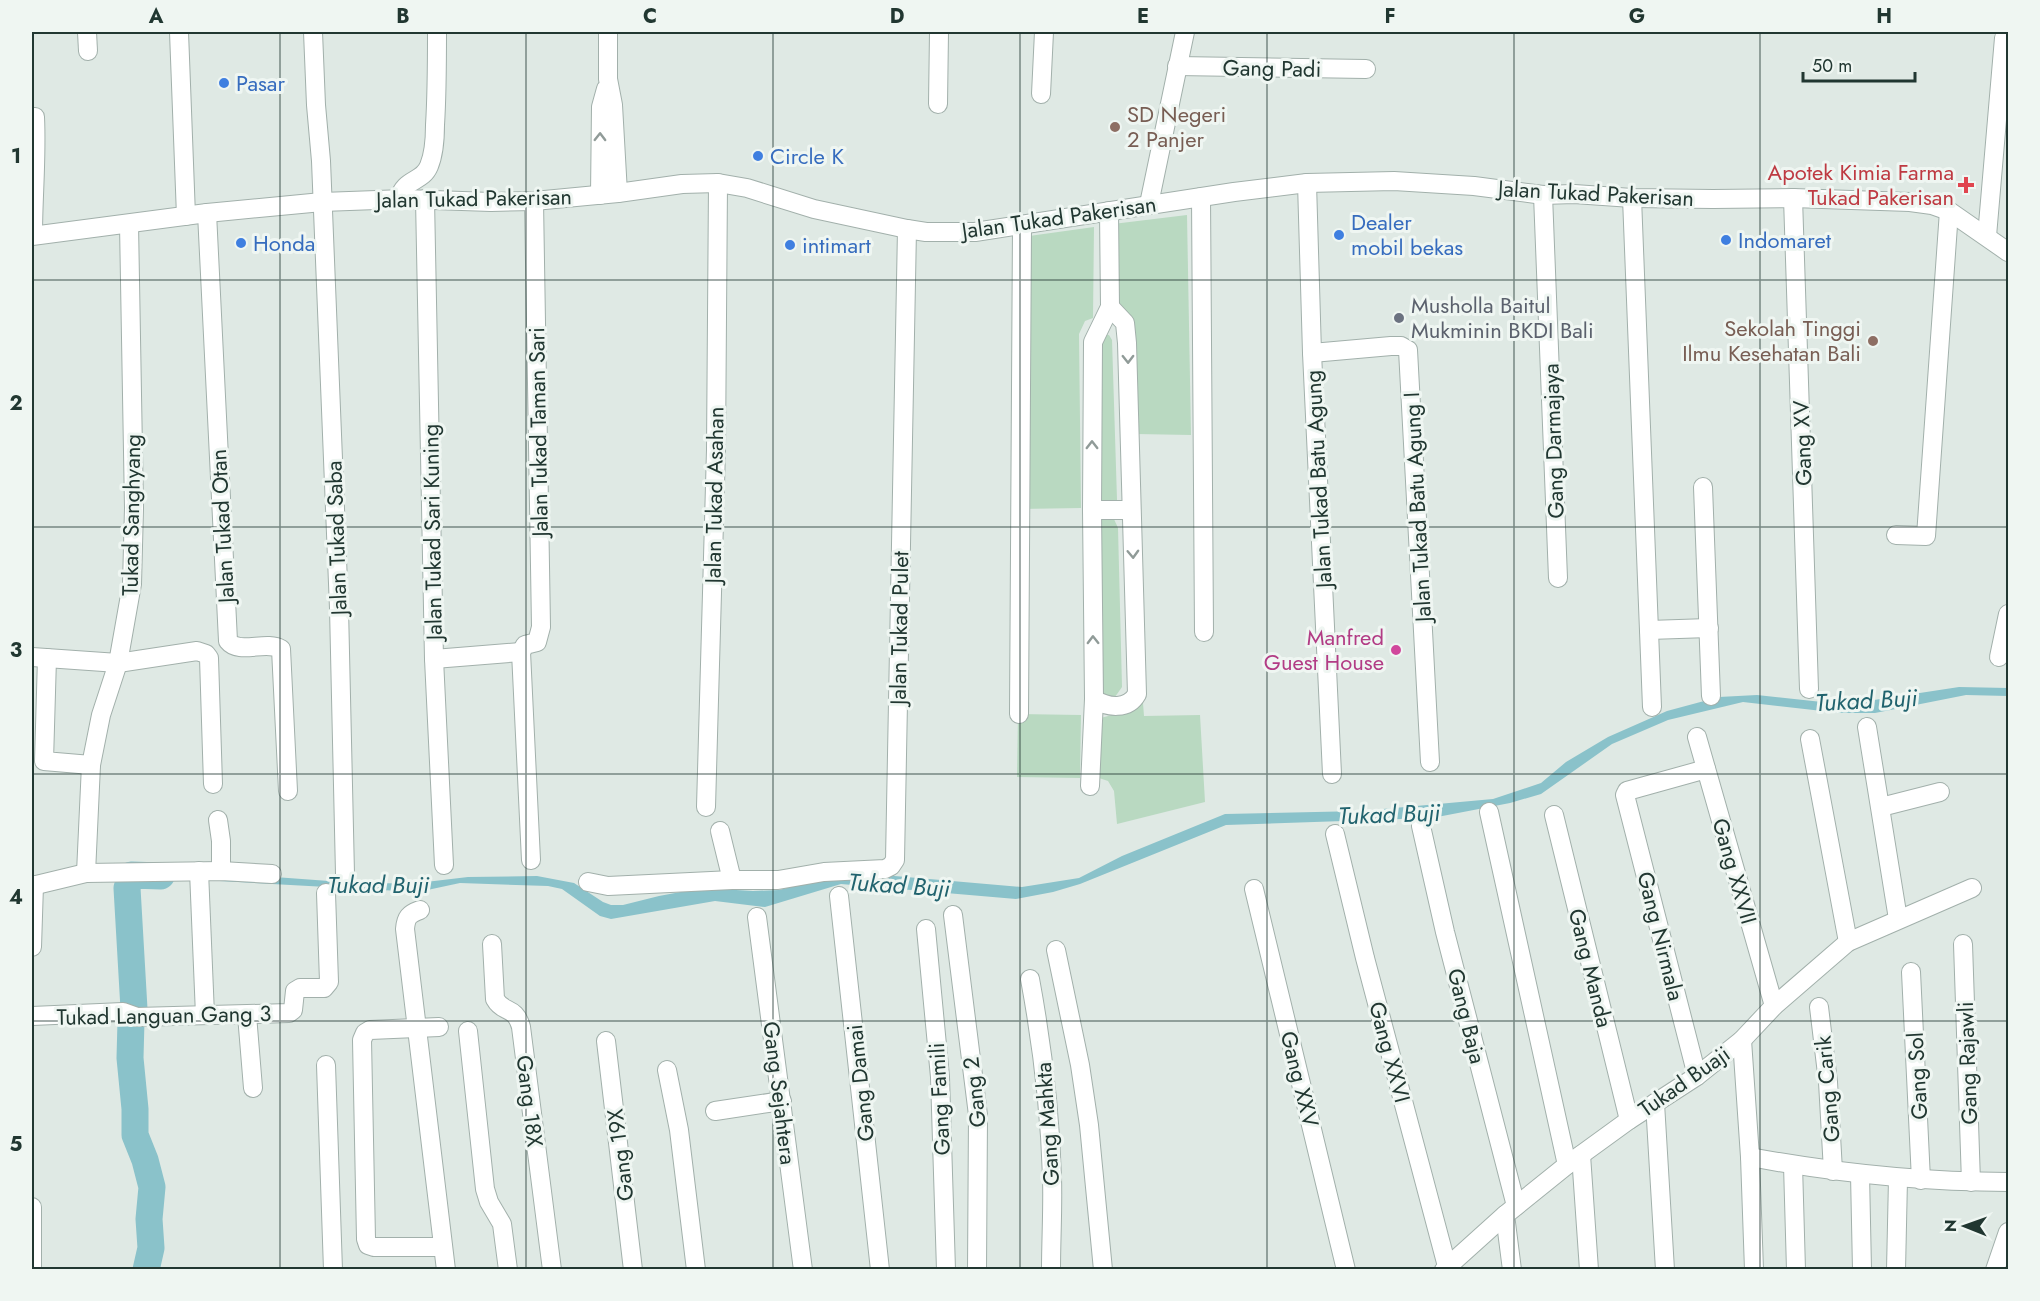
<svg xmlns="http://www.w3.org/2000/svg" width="2040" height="1301" font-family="Jost,sans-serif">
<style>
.green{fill:#b9d9c1}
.water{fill:#8ac2ca}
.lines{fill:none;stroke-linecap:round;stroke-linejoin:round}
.river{stroke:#8ac2ca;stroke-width:27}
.minor-casing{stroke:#a2b0ab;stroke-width:20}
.minor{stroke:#fff;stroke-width:18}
.oneway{stroke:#909b98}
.grid{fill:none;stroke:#213731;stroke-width:1.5;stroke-opacity:0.55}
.shop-dot{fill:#3f7fe0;stroke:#eff6f2;stroke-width:2}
.education-dot{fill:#8d6e63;stroke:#eff6f2;stroke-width:2}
.health-dot{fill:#e0444e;stroke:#eff6f2;stroke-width:2}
.worship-dot{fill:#6b7280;stroke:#eff6f2;stroke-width:2}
.hotel-dot{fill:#d1479c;stroke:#eff6f2;stroke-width:2}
.labels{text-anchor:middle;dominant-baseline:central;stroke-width:6;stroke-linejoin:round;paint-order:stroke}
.street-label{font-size:22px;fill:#213731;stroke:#eff6f2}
.shop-label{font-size:22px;fill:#366cbe;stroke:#eff6f2;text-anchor:start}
.education-label{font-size:22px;fill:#785e54;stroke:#eff6f2;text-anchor:start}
.health-label{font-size:22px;fill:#be3a42;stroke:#eff6f2;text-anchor:end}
.worship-label{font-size:22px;fill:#5b616d;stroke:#eff6f2;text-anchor:start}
.hotel-label{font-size:22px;fill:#b23c85;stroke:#eff6f2;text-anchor:end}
.water-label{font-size:24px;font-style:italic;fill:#21636e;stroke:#eff6f2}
.neatline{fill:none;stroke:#213731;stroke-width:2}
.grid-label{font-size:20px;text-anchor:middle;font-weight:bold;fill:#213731}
</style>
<rect width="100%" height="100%" fill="#dfe9e4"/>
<g class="green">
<path d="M1187,215L1191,435L1136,434L1117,315L1113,224Z"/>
<path d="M1094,227L1093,318L1085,321L1079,334L1081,508L1019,509L1022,237Z"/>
<path d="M1102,334L1109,335L1112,340L1117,500L1114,504H1100Z"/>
<path d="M1097,518L1114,519L1118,528L1122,687L1115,697L1099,698Z"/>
<path d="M1135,703H1143L1144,716L1200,715L1205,802L1117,824L1114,791L1108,781L1099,778L1097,719L1123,712Z"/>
<path d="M1018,714L1081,715L1080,778L1017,777Z"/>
</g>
<path class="water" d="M1959,687L2008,688V696L1966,695L1875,713H1840L1743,702L1668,720L1612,744L1541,794L1510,803L1432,818L1226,825L1080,884L1053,892L1016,899L841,884L765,907L715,901L611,919L600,916L562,889L548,886L460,883L418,892L183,879L235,874L329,881L409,884L468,877L537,876L574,883L603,902L611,905H623L659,896L702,888L753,891L779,890L825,878L883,875L1022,887L1079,878L1122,856L1225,814L1361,811L1493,799L1541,783L1566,762L1608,737L1667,711L1719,697L1757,695L1822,702L1874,700Z"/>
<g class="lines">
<path class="river" d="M146,1270L151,1248L149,1219L152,1187L145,1160L135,1135V1109L130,1058L131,1021L134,1009L127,888L131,875L161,876"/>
<defs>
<g id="minor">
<path d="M87,32L88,51"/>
<path d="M179,32L186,216"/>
<path d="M313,32L316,105L321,161L339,608L345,874"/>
<path d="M608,32V79L613,105L618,193"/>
<path d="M1177,66L1366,69"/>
<path d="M1041,94L1044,32"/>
<path d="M938,104L939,32"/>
<path d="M1307,183L1312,353L1332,774"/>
<path d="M600,195L601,107L606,89"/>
<path d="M1543,195L1558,578"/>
<path d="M1201,197L1204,632"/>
<path d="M1632,198L1652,707"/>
<path d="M1793,198L1809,689"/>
<path d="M399,199C404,178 422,183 429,166C434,154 435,138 435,125C437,94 437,63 437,32"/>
<path d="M425,199L434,659L444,865"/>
<path d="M1149,204L1185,32"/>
<path d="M207,213L228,641C239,655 266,640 281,649L288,791"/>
<path d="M33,235C33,196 37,157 35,117"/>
<path d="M32,236L207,213L322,202L404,199L491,202L534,201L618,193L682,184L718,183L747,188L814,209L907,229L926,232H975L1234,192L1307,183L1394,181L1474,186L1543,195L1574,194L1632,198L1713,199L1793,198L1910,202L1932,205L1949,211L2008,252"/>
<path d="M1987,236L2004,38"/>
<path d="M1312,353L1391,346H1401L1408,350L1430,762"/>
<path d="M1703,487L1711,696"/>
<path d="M1092,510H1131"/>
<path d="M1896,535L1926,536L1949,211"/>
<path d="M1649,630L1709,628"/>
<path d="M521,652L525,645L537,642L541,627L534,201"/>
<path d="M521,652L531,860"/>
<path d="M32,657L118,663L197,651L206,654L209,658L213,784"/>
<path d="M1999,657L2008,614"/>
<path d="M47,658L44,761L91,765"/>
<path d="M434,659L521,652"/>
<path d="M1094,699C1108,708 1128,710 1137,694L1127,343L1125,323L1110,307"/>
<path d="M1019,714L1022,226"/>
<path d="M1867,727L1898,919"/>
<path d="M1697,737L1774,1006"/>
<path d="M1810,739L1848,942"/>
<path d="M1090,786L1094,699L1092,510L1093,342L1110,307L1109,211"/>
<path d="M706,807L716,450L718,183"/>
<path d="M1881,807L1940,792"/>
<path d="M1489,812L1567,1165"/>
<path d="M1554,815L1629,1120"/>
<path d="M218,820L221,841V871"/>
<path d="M1421,826L1445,932L1516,1206"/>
<path d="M720,831L732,880"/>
<path d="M1335,834L1365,958L1448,1270"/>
<path d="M199,871L205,1015"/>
<path d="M86,873L91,765L101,715L118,663L132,584L134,508L129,224"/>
<path d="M588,882L608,886L732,880H778L824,872L885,869L891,866L895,860L907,229"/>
<path d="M32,886L86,873L221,871L272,874"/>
<path d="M1254,889L1346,1270"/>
<path d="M839,896L880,1270"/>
<path d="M420,910C409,914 406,917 405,929L446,1270"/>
<path d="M953,915L978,1115L977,1270"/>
<path d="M757,917L803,1270"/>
<path d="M926,929L940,1077L946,1270"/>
<path d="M492,944L495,999C503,1014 515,1005 521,1027L552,1270"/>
<path d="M1963,944L1971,1182"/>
<path d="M32,947L34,885"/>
<path d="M1056,950L1080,1065L1089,1125L1103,1270"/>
<path d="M1911,972L1921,1180"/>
<path d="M1030,979C1042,1044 1050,1110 1052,1177C1053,1208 1051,1239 1051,1270"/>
<path d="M1819,1007L1828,1082L1833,1171"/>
<path d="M247,1015L253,1088"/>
<path d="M32,1016L123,1012L137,1017L289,1013L293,1010L295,991L300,988H324L329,982L326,893"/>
<path d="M439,1027L370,1030L365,1033L362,1040L366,1239L368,1245L374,1247H443"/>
<path d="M468,1031L485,1189L489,1202L502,1224L508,1270"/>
<path d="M1742,1040L1750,1157L1754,1270"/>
<path d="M606,1041L633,1270"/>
<path d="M326,1065L333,1270"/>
<path d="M667,1070L679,1130L696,1270"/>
<path d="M1697,1076L1625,795L1627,791L1706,769"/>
<path d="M1655,1103L1665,1270"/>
<path d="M715,1111L782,1101"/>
<path d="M1581,1155L1589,1270"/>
<path d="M1750,1157C1836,1173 1921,1182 2008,1182"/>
<path d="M1793,1165L1796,1270"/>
<path d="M1860,1174L1862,1270"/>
<path d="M32,1207V1270"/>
<path d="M1505,1215L1512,1270"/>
<path d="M1444,1270L1505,1215L1567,1165L1629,1120L1697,1076L1742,1040L1774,1006L1848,942L1972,888"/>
<path d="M1896,1270L1898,1179"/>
<path d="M1995,1270L2008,1232"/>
</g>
</defs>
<use href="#minor" class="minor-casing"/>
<use href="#minor" class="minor"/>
</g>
<defs><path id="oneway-chevron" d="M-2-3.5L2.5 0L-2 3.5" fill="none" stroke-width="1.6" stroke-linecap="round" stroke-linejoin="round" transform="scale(1.5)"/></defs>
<g class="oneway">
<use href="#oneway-chevron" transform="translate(600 137) rotate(-89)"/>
<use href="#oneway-chevron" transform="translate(1128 359) rotate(89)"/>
<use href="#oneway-chevron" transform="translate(1092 445) rotate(-90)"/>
<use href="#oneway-chevron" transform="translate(1133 554) rotate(88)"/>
<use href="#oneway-chevron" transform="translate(1093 640) rotate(-91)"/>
</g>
<path class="grid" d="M280,32V1270M526,32V1270M773,32V1270M1020,32V1270M1267,32V1270M1514,32V1270M1760,32V1270M32,280H2008M32,527H2008M32,774H2008M32,1021H2008"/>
<g class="shop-dot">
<circle cx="224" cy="83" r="6"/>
<circle cx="758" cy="156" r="6"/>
<circle cx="1339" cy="235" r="6"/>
<circle cx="1726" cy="240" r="6"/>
<circle cx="241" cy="243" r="6"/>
<circle cx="790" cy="245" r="6"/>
</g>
<g class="education-dot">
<circle cx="1115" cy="127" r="6"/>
<circle cx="1873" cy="341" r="6"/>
</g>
<path class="health-dot" d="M1963 176h6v6h6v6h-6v6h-6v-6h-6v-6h6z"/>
<circle class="worship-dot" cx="1399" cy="318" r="6"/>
<circle class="hotel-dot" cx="1396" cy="650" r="6"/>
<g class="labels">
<g class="street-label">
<text transform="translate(1272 68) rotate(1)">Gang Padi</text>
<text transform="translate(1596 193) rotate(3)">Jalan Tukad Pakerisan</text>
<text transform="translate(474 198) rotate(-1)">Jalan Tukad Pakerisan</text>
<text transform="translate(1059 217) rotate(-8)">Jalan Tukad Pakerisan</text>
<text transform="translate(538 432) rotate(-91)">Jalan Tukad Taman Sari</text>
<text transform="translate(1553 441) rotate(-92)">Gang Darmajaya</text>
<text transform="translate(1802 443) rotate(-92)">Gang XV</text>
<text transform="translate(1318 479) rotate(-93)">Jalan Tukad Batu Agung</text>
<text transform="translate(714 495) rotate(-89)">Jalan Tukad Asahan</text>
<text transform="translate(1417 507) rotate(-93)">Jalan Tukad Batu Agung I</text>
<text transform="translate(131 515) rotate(-89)">Tukad Sanghyang</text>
<text transform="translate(222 526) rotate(-93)">Jalan Tukad Otan</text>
<text transform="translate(432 532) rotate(-91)">Jalan Tukad Sari Kuning</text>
<text transform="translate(336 538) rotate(-92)">Jalan Tukad Saba</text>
<text transform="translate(899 628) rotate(-89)">Jalan Tukad Pulet</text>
<text transform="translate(1735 871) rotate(74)">Gang XXVII</text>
<text transform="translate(1661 936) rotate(76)">Gang Nirmala</text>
<text transform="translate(1591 968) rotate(76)">Gang Manda</text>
<text transform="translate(164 1015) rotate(-1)">Tukad Languan Gang 3</text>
<text transform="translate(1467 1016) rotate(76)">Gang Baja</text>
<text transform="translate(1390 1052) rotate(75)">Gang XXVI</text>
<text transform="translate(1967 1063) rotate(-92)">Gang Rajawli</text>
<text transform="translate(1917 1076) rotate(-93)">Gang Sol</text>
<text transform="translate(1300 1079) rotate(76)">Gang XXV</text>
<text transform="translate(1684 1081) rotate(-35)">Tukad Buaji</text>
<text transform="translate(860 1083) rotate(-96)">Gang Damai</text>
<text transform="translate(1827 1089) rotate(-95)">Gang Carik</text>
<text transform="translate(974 1092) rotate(-96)">Gang 2</text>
<text transform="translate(780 1093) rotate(83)">Gang Sejahtera</text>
<text transform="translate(939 1099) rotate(-93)">Gang Famili</text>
<text transform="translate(530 1101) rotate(83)">Gang 18X</text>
<text transform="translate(1047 1124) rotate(-94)">Gang Mahkta</text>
<text transform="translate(620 1155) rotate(-97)">Gang 19X</text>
</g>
<g class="shop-label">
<text x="236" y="83">Pasar</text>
<text x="770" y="156">Circle K</text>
<text x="1351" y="222">Dealer<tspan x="1351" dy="25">mobil bekas</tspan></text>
<text x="1738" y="240">Indomaret</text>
<text x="253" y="243">Honda</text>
<text x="802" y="245">intimart</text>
</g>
<g class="education-label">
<text x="1127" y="114">SD Negeri<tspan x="1127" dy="25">2 Panjer</tspan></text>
<text x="1861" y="328" text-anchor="end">Sekolah Tinggi<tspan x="1861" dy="25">Ilmu Kesehatan Bali</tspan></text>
</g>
<g class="health-label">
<text x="1954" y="172">Apotek Kimia Farma<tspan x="1954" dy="25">Tukad Pakerisan</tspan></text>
</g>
<g class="worship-label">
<text x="1411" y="305">Musholla Baitul<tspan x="1411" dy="25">Mukminin BKDI Bali</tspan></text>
</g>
<g class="hotel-label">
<text x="1384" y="637">Manfred<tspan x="1384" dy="25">Guest House</tspan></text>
</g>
<g class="water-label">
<text transform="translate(1866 700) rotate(-3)">Tukad Buji</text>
<text transform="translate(1389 814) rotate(-2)">Tukad Buji</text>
<text x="378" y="884">Tukad Buji</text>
<text transform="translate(899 885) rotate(4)">Tukad Buji</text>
</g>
</g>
<rect width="2040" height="1301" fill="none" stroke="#eff6f2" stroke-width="66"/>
<g transform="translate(1965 1226) rotate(271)" stroke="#eff6f2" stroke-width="4.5" paint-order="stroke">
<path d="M0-4.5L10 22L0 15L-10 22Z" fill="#213731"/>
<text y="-9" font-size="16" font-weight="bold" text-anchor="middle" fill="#213731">N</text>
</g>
<path d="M1803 72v9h112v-9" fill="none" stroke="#213731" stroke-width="3"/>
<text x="1812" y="72" font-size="18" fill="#213731" stroke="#eff6f2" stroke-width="4.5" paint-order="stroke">50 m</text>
<rect x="33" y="33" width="1974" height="1235" class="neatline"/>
<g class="grid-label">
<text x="156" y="23">A</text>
<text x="403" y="23">B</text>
<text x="650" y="23">C</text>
<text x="897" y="23">D</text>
<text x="1143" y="23">E</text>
<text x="1390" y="23">F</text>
<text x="1637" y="23">G</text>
<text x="1884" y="23">H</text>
<text x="16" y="163">1</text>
<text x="16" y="410">2</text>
<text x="16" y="657">3</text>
<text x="16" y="904">4</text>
<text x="16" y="1151">5</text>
</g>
</svg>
